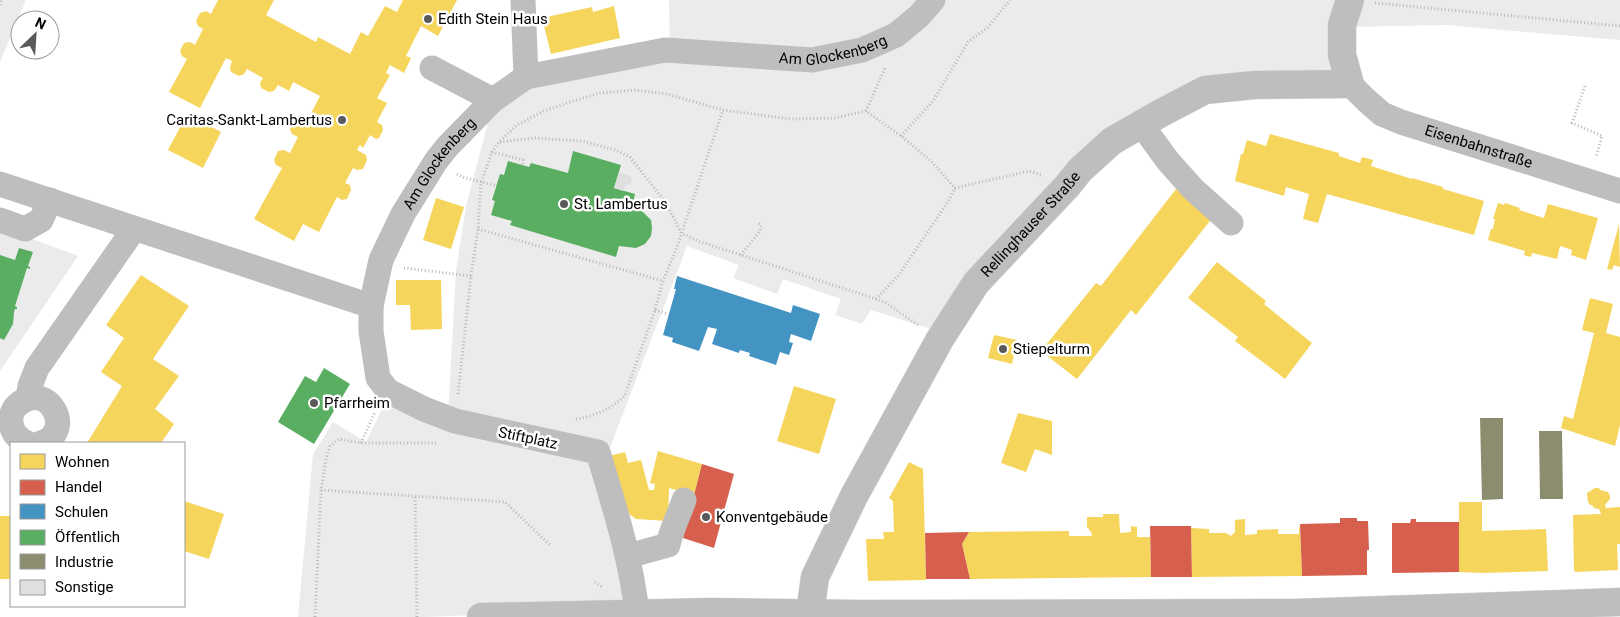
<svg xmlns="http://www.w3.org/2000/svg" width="1620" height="617" font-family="Roboto,sans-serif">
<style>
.green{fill:#ebebeb}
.homes{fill:#f6d55c}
.shops{fill:#d6604d}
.schools{fill:#4393c3}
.public{fill:#5aae61}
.industry{fill:#8c8c6e}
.building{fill:#dfdfdf}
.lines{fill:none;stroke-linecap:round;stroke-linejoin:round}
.major-casing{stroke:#dbdbdb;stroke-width:29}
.path{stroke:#b9b9b9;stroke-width:3;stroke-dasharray:1 2.5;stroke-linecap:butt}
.minor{stroke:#bebebe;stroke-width:25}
.major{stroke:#bebebe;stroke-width:28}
.tram{stroke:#bebebe;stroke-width:1}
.major-bridge-casing{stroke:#dbdbdb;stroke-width:29;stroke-linecap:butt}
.major-bridge{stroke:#bebebe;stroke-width:28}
.poi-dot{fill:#595959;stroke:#fff;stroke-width:2}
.labels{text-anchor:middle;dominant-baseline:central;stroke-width:5;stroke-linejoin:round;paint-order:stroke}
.poi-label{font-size:15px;fill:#000;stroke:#fff;text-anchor:start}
.street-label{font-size:15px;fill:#000;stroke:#fff}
</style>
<rect width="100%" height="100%" fill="#fff"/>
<g class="green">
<path d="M0,0H26L0,62Z"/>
<path d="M669,0H930L862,48L670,49Z"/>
<path d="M935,0H1620V40L1446,25L1345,27L1348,68L1158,106L934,330L871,310L862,324L835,315L841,299L783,279L777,294L733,278L739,265L687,246L603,466L636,612H553L424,617H298L313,454L333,422L366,442L390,392L448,417L456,271L466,206L494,100L527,78L666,51H863Z"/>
<path d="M0,227L78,256L0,371Z"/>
</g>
<g class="homes">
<path d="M218,0H274L266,15L316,42L318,37L350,54L361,32L368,36L385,6L397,12L403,0H457L438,36L421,26L406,56L411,58L404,73L390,65L386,73L390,75L377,98L387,103L377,122L382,125L383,130L379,138L376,139L370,135L363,148L360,145L357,150L366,155L367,160L363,169L357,170L353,168L345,183L350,185L351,190L347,199L342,200L337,197L319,232L303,224L294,241L254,219L282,168L276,165L274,160L278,151L284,150L290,153L298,137L292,134L290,129L294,121L300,120L306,123L320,96L293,82L289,91L278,85L274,91L269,92L261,88L260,83L263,78L247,69L244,74L239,76L231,72L230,67L232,61L226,58L200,108L169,92L187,59L182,56L180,51L184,43L190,42L195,45L203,29L198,26L196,21L200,13L206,11L211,14Z"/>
<path d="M614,6L620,38L551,54L542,18L592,7L593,12Z"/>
<path d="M187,114L221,132L203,168L168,150Z"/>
<path d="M1270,134L1339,153V156L1360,163L1362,157L1373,160L1371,166L1412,179V178L1443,187V189L1484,201L1474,235L1327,194L1318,223L1303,219L1309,194L1286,187L1284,196L1235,181L1241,154H1243L1247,140L1266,146Z"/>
<path d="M1176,189L1213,217L1136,315L1131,310L1077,379L1041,351L1096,283L1101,286Z"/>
<path d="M436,198L464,207L451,249L423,240Z"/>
<path d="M1498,203L1504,205L1505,203L1520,208L1519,210L1544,218L1548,204L1598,218L1586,260L1571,255L1572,250L1560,246L1557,259L1532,253L1531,257L1524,255L1525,251L1488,240L1491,229H1493L1495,219H1493Z"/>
<path d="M1619,224L1620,267L1614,265L1612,270L1607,269Z"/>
<path d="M1217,262L1266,301L1264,304L1312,343L1285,379L1235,341L1238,337L1188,298Z"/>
<path d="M141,275L189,306L153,359L179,376L155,409L174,424L161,443H87L122,386L101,372L124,338L106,325Z"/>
<path d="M396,280H441L442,329L411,330L410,305H396Z"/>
<path d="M1590,298L1613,304L1606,333L1620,337V425L1615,446L1561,428L1564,416L1573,419L1594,333L1582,330Z"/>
<path d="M994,335L1017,340L1012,364L988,358Z"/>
<path d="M794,386L836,399L819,454L777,441Z"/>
<path d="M1018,413L1052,421V455L1035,449L1026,472L1001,463Z"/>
<path d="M658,451L702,464L694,495L669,488L668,521L636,519L629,514L609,456L625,452L628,463L641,460L649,490H654L655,484L650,483Z"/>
<path d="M909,462L923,469L926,580L868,581L866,539H884L883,532H894L893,501L889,498Z"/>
<path d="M1595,488H1599L1600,490L1608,492L1610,496V499L1605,505L1606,508L1620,507V544H1617L1618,570L1576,572L1574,571L1573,515L1601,514L1599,509L1594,508L1592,505H1590L1588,502L1587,493Z"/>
<path d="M184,501L224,514L209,559L184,551Z"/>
<path d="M1459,502H1482V531L1546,529L1548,571L1483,573L1459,572Z"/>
<path d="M1103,514H1119L1120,533L1131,532V526L1137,527V537H1150L1151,577L970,579L962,544L969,532L1069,531V536H1092L1091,532L1087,527V517H1103Z"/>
<rect x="0" y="516" width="11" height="63"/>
<path d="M1245,519V535L1257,534V530L1278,529V534H1299V527H1300L1302,576L1192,577L1191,528L1209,529V533H1226L1231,536L1235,532V520Z"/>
</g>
<g class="shops">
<path d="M702,464L734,474L714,548L683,538Z"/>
<path d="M1340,518H1357V521H1368L1369,550H1367V575L1302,576L1300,524L1340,523Z"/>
<path d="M1411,519H1416V522H1459V572L1392,573V523H1410Z"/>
<path d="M1150,526H1191L1192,577H1151Z"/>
<path d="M969,532L962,544L970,579H926L925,533Z"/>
</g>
<path class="schools" d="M677,276L791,313L793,305L820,314L811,341L791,334L789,342L793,343L789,355L780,352L776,365L749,356L750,353L740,350L739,353L712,344L717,329L708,327L699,351L672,342L673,338L663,335L676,289H674Z"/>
<g class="public">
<path d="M573,151L621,165L614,188L635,194L632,207L641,210L651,220L652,228L651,236L645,244L636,248L619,246L616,257L510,225L512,221L491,215L495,201L492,200L500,174L504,175L508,161L529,167L531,163L568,173Z"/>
<path d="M19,248L33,252L28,266L30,267V269L27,268L15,306L17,307V309H15L14,312L13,324L4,340L0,338V255L15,260Z"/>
<path d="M324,368L350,384L314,444L278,422L305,376L316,382Z"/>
</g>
<g class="industry">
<path d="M1480,418H1503V499L1482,500Z"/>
<path d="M1539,431H1562L1563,499H1540Z"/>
</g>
<path class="building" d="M619,172L630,176L632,180L630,184L626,185L623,191L614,188Z"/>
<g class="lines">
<defs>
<g id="major">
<path id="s3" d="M810,613L815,577L854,496L940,339L976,283L1068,185L1080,170L1112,141L1161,113L1205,90L1254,85L1350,84L1342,55V25"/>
<path d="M481,617L711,612L863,614L1295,613L1620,602"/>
</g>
</defs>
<use href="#major" class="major-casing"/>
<g class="path">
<path d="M1375,3L1620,26"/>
<path d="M0,5L2,0"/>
<path d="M1585,86L1572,123L1602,136L1596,157"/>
<path d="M866,111L885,68"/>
<path d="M901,136L933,101L968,42L987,28L1010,0"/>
<path d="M500,142L534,138L582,141L615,150L630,157L663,199L675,220L681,233L698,241L876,299L886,303L918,325"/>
<path d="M492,152L523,160L522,165"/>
<path d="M457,174L462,177L497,186"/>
<path d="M478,229L663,281"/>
<path d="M741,255L760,231L761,225L757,222"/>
<path d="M404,268L471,276"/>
<path d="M876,299L898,276L948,202L955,188"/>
<path d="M655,310L668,314"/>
<path d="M458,394L471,276L478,229L481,183L492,152L499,142L517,125L544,111L570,102L600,93L634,90L667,94L723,110L790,119L835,118L866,111L901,136L930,160L955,188L1029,171L1041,175"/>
<path d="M576,419C593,417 614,408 625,395L655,310L663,281L677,247L723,110"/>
<path d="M361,443L375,412"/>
<path d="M321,490L505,502L550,545"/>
<path d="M415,497L417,617"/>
<path d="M595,582L602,587"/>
<path d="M315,617L321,490L326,459L330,446L339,439L361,443H438"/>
</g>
<g class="minor">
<path d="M523,0L526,77"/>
<path d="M432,68L493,100"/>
<path id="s1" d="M1350,84L1366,100L1382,114L1401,122L1620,191"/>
<path d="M1141,124L1168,161L1193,189L1231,223"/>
<path d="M0,184L371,306"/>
<path d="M0,220L25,229L41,220L50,200"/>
<path d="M28,398L30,386L37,368L134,229"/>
<path d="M27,443C18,439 12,433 11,423C10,415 14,407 20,403C49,381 76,432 41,443"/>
<path d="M628,556L668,545C671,530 679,515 684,500"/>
<path id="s2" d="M637,613C631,558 614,506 598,452L455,421L424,409L388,391L378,378L371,331V306L381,260L403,214L436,161L447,147L493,100L526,77L665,50L812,60L862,50L878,43L896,35L919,16L933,0"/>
</g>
<use href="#major" class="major"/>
<g class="tram">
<path d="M1346,0L1336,33V54L1346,85L1363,106L1379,118L1397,126L1441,141L1620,198"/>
<path d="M1358,0C1354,12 1348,25 1348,38C1348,46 1349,54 1352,61C1361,91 1376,103 1403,117L1620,183"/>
</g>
<defs>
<path id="major-bridge" d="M1342,25L1350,0"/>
</defs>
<use href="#major-bridge" class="major-bridge-casing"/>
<use href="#major-bridge" class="major-bridge"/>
</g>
<g class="poi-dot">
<circle cx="428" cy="19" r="5"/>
<circle cx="342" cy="120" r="5"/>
<circle cx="564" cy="204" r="5"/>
<circle cx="1003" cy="349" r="5"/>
<circle cx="314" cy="403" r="5"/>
<circle cx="706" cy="517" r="5"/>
</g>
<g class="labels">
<g class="poi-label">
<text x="438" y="19">Edith Stein Haus</text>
<text x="332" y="120" text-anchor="end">Caritas-Sankt-Lambertus</text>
<text x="574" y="204">St. Lambertus</text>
<text x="1013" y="349">Stiepelturm</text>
<text x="324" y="403">Pfarrheim</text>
<text x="716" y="517">Konventgebäude</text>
</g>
<g class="street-label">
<text stroke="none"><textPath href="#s2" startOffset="1070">Am Glockenberg</textPath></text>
<text stroke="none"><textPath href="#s1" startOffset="146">Eisenbahnstraße</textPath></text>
<text stroke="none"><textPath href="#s2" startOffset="635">Am Glockenberg</textPath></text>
<text stroke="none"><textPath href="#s3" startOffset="452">Rellinghauser Straße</textPath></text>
<text transform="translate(528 438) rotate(12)">Stiftplatz</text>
</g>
</g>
<rect x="10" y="442" width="175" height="165" fill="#ffffff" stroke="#999999"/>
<rect x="20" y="454" width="25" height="15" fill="#f6d55c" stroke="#999999"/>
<text x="55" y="467" font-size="15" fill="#000000">Wohnen</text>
<rect x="20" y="480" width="25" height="15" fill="#d6604d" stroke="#999999"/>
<text x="55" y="492" font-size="15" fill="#000000">Handel</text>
<rect x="20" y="504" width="25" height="15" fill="#4393c3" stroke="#999999"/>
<text x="55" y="517" font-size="15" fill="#000000">Schulen</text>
<rect x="20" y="530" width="25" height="15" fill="#5aae61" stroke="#999999"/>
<text x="55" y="542" font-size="15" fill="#000000">Öffentlich</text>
<rect x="20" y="554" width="25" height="15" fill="#8c8c6e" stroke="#999999"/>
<text x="55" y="567" font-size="15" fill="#000000">Industrie</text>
<rect x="20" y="580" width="25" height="15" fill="#dfdfdf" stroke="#999999"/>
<text x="55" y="592" font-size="15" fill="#000000">Sonstige</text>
<g transform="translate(35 35) rotate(25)"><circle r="24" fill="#ffffff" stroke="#999999"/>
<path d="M0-4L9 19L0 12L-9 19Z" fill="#595959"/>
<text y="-8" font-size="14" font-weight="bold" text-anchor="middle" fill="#000000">N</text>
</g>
</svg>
